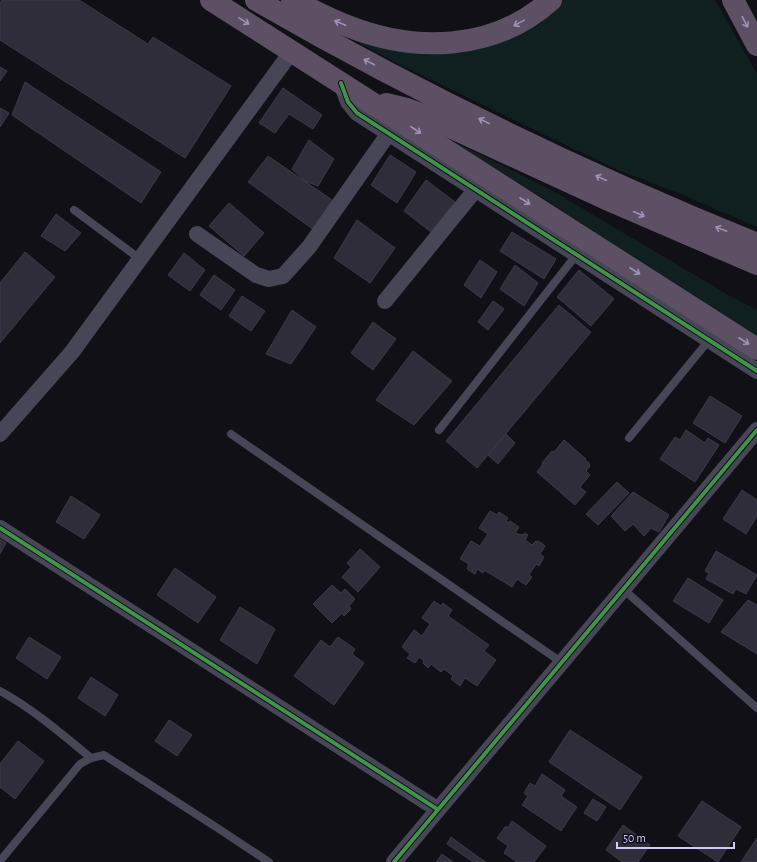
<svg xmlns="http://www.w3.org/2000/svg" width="757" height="862" font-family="'Alegreya Sans',sans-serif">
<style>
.green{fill:#102021}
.building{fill:#2f2d39;stroke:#3c3a4a}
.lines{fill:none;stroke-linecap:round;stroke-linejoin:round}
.service{stroke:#464656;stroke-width:8}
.minor{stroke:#464656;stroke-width:16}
.trunk{stroke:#5d5065;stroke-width:22}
.cycleway-casing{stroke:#0f0d1a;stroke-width:6}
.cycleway{stroke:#419447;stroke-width:4}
.oneway{stroke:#9c94b6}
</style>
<rect width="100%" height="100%" fill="#111017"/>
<g class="green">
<path d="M563,0H715L757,74V227L681,194L618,170L551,138L395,62L326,25L432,51L560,3Z"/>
<path d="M439,134L553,191L735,299L757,310V338L543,198Z"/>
</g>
<g class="building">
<path d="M2,0H79L148,44L153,37L231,86L185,158L0,40V4Z"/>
<path d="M0,67L7,71L0,81Z"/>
<path d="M25,82L161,172L141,203L12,115Z"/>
<path d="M283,88L322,115L313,129L289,114L275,133L259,123Z"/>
<path d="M0,108L9,113L0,127Z"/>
<path d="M309,140L334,159L318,186L305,181L292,169Z"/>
<path d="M390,155L416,172L397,203L371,185Z"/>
<path d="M268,156L335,202L314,230L248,182Z"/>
<path d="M426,180L455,202L431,232L404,211Z"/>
<path d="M229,203L264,233L244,256L209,226Z"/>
<path d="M56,214L81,233L65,251L41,236Z"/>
<path d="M357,220L395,248L370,283L334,258Z"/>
<path d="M512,232L556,259L544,279L500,251Z"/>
<path d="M25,252L55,277L0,343V283Z"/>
<path d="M184,253L205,270L190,291L168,275Z"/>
<path d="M480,260L497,272L481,298L464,285Z"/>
<path d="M515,265L538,283L524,306L500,289Z"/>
<path d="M579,270L614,299L591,326L557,297Z"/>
<path d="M214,275L235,290L221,310L200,295Z"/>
<path d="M242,296L265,311L251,331L229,316Z"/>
<path d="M493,301L504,309L488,330L478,322Z"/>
<path d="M559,305L591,332L477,468L446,441Z"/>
<path d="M292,310L316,327L291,364L266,354Z"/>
<path d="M373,322L396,339L373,370L351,353Z"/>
<path d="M413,351L452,381L414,425L376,400Z"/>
<path d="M710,396L742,416L725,443L693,423Z"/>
<path d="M686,430L705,443L708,438L719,445L695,482L660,459L675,437L680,440Z"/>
<path d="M506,434L515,443L498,464L488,455Z"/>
<path d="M564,440L586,459L585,460L589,463L590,466L586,471L590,475L580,487L586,492L575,505L537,472L543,464L542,463L552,451L554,452Z"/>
<path d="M617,482L629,493L598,525L586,514Z"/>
<path d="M742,490L757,500V516L746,534L723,519Z"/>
<path d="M633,492L669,515L659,532L651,528L644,536L633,524L625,531L611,516Z"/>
<path d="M71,496L100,515L84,539L56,522Z"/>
<path d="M490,511L497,515L499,512L508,518L506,521L509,523L510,521L519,527L515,533L521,535L522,534L524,535L525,533L528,535L525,540L532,545L536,541L540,542L545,546L540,554L544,557L539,566L536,564L529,575L532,577L526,585L517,579L512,587L484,570L483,573L477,569L475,574L467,569L469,564L460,559L471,541L480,546L488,534L479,528Z"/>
<path d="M0,539L6,543L0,554Z"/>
<path d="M360,549L380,567L358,592L342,577L351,567L347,563Z"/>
<path d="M716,551L757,575L746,594L736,589L733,594L706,579L709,573L705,571Z"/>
<path d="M175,568L216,597L198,623L157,595Z"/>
<path d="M688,578L723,600L709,623L673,601Z"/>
<path d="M332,585L341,593L345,589L355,599L349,606L351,609L344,616L342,613L332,623L313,604Z"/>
<path d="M748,600L757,605V654L721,632Z"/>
<path d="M434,601L441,606L443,603L452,610L448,616L489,645L484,651L496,660L477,686L465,678L460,686L451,679L453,676L444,669L441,672L431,664L428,668L423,663L424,661L419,657L415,663L407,658L410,654L402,647L414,630L422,636L430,624L422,618Z"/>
<path d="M240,607L275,629L257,664L220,640Z"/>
<path d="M29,637L61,657L47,679L16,658Z"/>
<path d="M338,637L355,649L352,654L364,663L334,705L294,676L321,640L330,647Z"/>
<path d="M91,677L118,695L105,716L78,698Z"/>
<path d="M169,720L192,735L177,756L155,741Z"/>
<path d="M570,730L642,777L620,810L549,762Z"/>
<path d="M18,741L44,761L15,799L0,787V764Z"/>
<path d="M542,774L565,790L561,796L577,807L561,831L522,805L528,796L524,793L530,783L535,786Z"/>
<path d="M593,799L606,807L597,821L584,813Z"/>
<path d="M702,801L741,827L718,862L678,836Z"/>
<path d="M512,821L546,846L534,862H517L504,853L508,846L497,838L506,826L508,828Z"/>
<path d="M623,825L650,845L638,862H622L606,850Z"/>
<path d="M451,837L481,859L486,862H473L447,844Z"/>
<path d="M757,838V862H741Z"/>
<path d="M442,854L453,862H436Z"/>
</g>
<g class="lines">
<g class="service">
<path d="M74,210L140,259"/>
<path d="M439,430L577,254"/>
<path d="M231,434L561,662"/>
<path d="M629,438L709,340"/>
<path d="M623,589L757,708"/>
<path d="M0,691C33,709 62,734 91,758"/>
<path d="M0,861L80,764L91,758L104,755L219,829L269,862"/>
</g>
<g class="minor">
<path d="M341,83L348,102L357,113L757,371"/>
<path d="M197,234L256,275L269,279L283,276L309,247L389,133"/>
<path d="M385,301L476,189"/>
<path d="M0,434L72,352L292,51"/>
<path d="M0,528L437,809"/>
<path d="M394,862L757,430"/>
</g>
<g class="trunk">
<path d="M211,0L757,349"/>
<path d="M256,0C417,93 585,174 757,244"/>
<path d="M292,0C310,9 327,18 345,25C414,53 493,52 551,0"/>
<path d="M733,0L757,45"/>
<path d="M386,104L407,109L424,115L613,202L757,264"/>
</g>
<defs>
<g id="cycleway">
<path d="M341,83L348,102L357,113L757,371"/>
<path d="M0,528L437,809"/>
<path d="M394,862L757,430"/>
</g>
</defs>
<use href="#cycleway" class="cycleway-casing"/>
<use href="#cycleway" class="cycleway"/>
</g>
<defs><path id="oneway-shaft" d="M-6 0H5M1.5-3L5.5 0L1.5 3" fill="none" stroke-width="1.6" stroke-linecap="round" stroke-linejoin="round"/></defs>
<g class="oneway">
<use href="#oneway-shaft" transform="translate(244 21) rotate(32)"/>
<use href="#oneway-shaft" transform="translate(745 22) rotate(62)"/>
<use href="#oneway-shaft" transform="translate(340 23) rotate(-157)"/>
<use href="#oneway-shaft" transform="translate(519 23) rotate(151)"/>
<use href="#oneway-shaft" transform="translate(369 62) rotate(-152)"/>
<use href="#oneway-shaft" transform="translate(484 121) rotate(-154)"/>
<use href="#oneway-shaft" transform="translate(416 130) rotate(33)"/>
<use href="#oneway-shaft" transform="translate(601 178) rotate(-155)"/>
<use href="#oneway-shaft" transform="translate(525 201) rotate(33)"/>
<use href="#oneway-shaft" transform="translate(639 214) rotate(24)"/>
<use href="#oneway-shaft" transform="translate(721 229) rotate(-158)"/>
<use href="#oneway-shaft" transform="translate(635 271) rotate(33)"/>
<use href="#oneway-shaft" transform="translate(744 341) rotate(33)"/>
</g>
<path d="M617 842v6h117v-6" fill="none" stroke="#d0cbf9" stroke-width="2"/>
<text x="623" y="842" font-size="12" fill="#d0cbf9" stroke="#0f0d1a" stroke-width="3" paint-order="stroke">50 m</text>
</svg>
